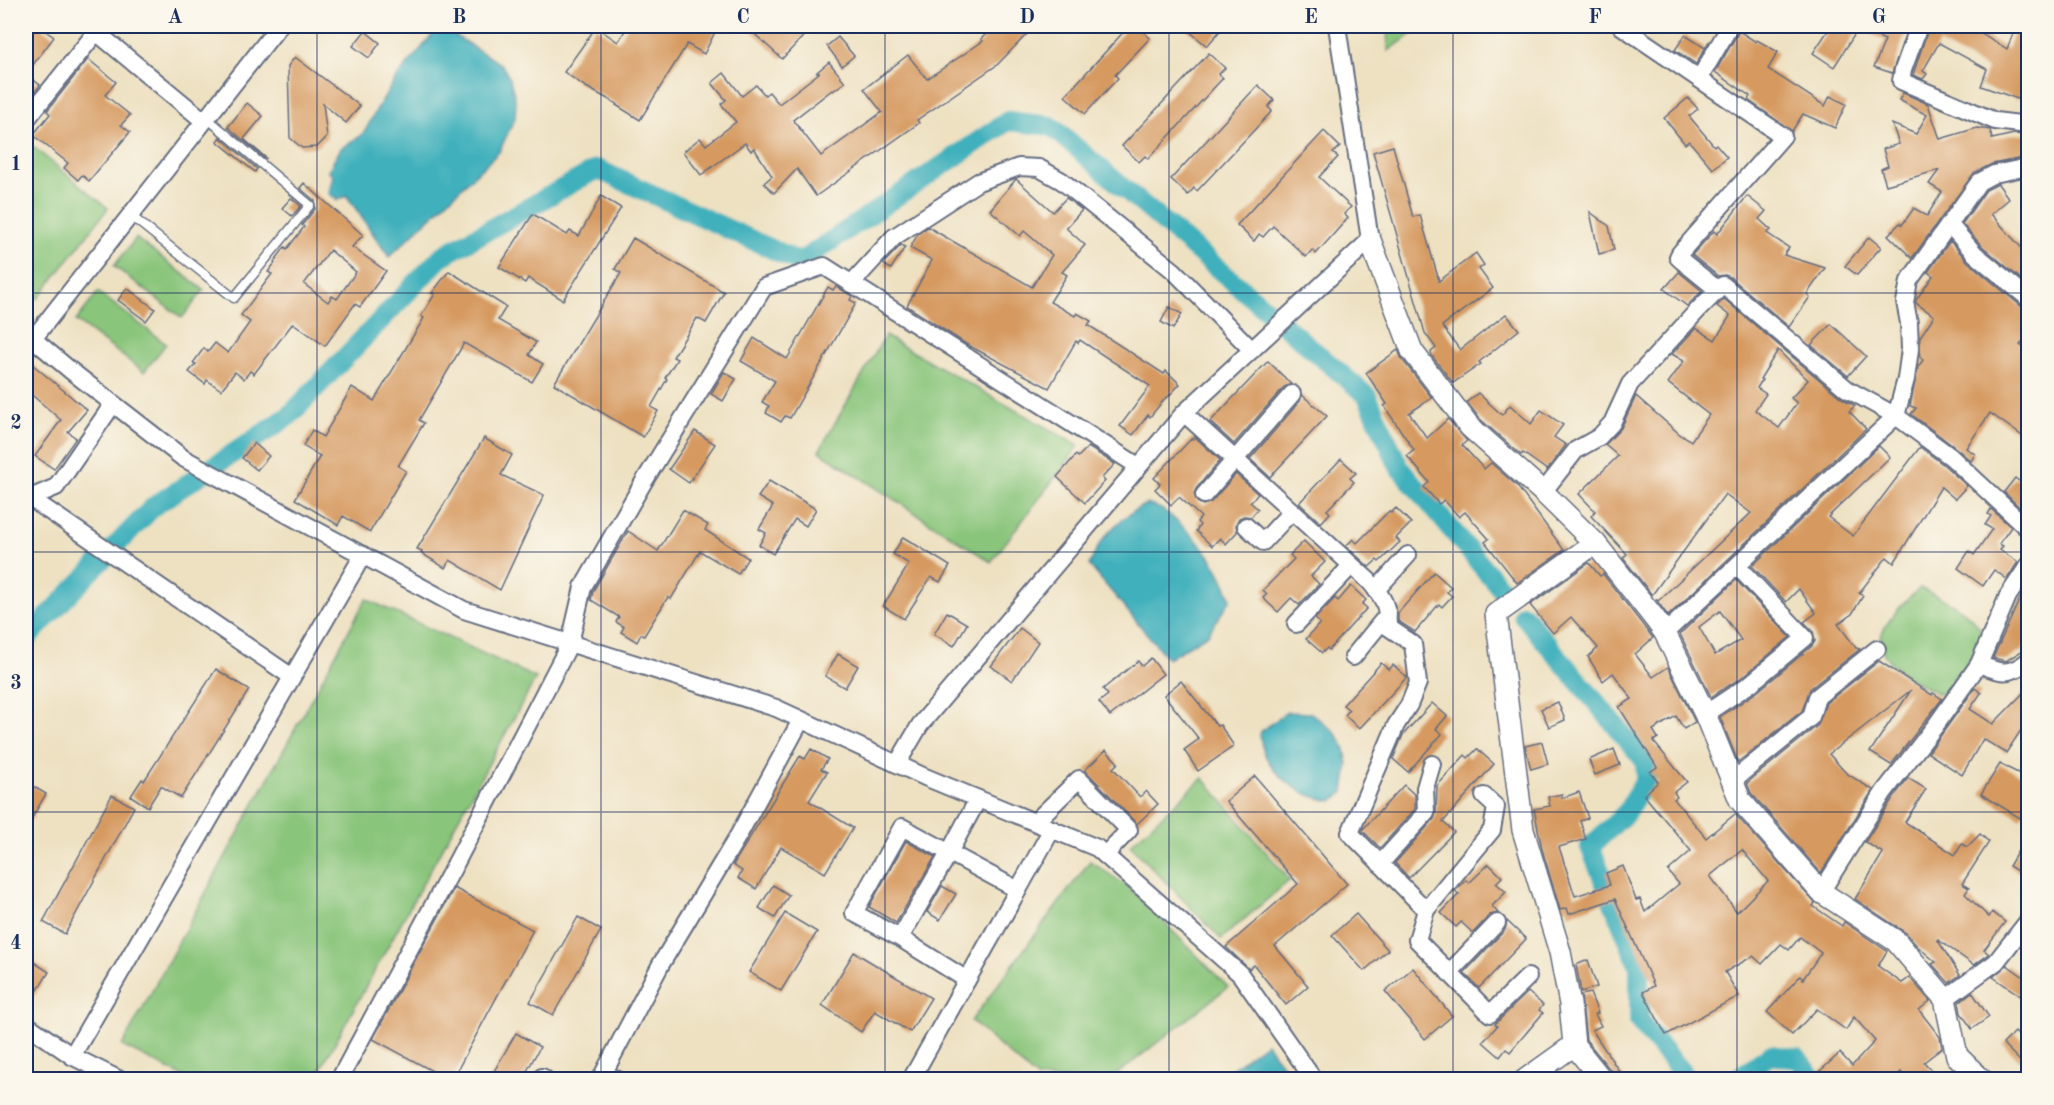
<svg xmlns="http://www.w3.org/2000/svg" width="2054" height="1105" font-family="'Old Standard TT',serif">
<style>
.green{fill:#89c57a;stroke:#527a6c;stroke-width:1.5}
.water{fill:#41b0bc;stroke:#2e708d;stroke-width:1.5}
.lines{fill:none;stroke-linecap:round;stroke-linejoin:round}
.canal{stroke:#41b0bc;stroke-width:20}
.building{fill:#d69a61;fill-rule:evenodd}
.service-casing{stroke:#656d81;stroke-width:11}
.minor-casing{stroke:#656d81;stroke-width:20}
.tertiary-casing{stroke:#656d81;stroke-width:24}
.service{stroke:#fff;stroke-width:8}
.minor{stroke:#fff;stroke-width:16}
.tertiary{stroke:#fff;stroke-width:21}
.grid{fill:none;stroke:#1b2f5e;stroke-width:1.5;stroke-opacity:0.55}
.neatline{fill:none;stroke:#1b2f5e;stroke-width:2}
.grid-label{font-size:20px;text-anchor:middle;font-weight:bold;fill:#1b2f5e}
</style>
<rect width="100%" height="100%" fill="#fbf7ec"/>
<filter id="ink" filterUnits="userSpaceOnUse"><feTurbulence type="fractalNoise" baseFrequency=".0167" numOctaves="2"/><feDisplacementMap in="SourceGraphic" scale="12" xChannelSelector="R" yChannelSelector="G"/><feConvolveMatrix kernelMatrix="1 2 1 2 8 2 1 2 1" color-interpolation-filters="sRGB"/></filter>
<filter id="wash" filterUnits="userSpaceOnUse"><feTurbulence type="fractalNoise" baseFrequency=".008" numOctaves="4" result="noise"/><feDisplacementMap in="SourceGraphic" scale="24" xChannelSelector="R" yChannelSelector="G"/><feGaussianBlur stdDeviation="1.35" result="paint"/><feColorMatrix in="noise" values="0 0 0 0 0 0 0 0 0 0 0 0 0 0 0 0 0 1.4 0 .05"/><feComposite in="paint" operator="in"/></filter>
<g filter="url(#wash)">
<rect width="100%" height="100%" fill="#eee1c2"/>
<g class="green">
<path d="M1387,26H1424L1388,51Z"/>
<path d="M26,141L108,208L38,299L26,288Z"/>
<path d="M136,238L204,290L182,318L114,266Z"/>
<path d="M98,292L166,344L144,372L76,321Z"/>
<path d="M885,336L1079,446L991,562L819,451Z"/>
<path d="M1920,588C1945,600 1968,608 1982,632L1977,653L1947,696C1929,692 1881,664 1880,643C1880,625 1907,599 1920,588Z"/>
<path d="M366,599L536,678L315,1079H188L122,1046Z"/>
<path d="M1203,778L1290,880L1221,939L1130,845Z"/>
<path d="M1090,861L1130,888L1228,987L1111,1079H1038L971,1021Z"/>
</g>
<g class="water">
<path d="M440,26L502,65L510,79L516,103L515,118L499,152L389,257L347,196L337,200L329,193L333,175L328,171L341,148L359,137L365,131L378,107L397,77Z"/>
<path d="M1146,504C1161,507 1166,512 1178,522C1205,546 1219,565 1231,599L1208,634L1168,659L1089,565C1093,559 1095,551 1100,544C1112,526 1127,514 1146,504Z"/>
<path d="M1287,712L1311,713L1334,731L1344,746L1348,764L1344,792L1333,801C1298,797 1261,770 1260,732Z"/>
<path d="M1266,1043L1293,1079H1218Z"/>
</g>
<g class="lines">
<g class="canal">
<path d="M1523,615L1645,761L1646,779L1626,813L1590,847L1639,966V1021L1688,1080"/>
<path d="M26,639L154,506L289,416L442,256L597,169L800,262L1008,121L1051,126L1367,396L1399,467L1502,590"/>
<path d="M1735,1080L1770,1055L1798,1059L1815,1080"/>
</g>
</g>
<g id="blocks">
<g class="building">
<path d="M26,26H38L54,37L26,74L40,85L30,98L26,94Z"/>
<path d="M628,26H718L704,54L687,44L640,120L616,105L617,104L586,87L564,72L596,27L618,42Z"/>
<path d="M746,26H813L782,59Z"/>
<path d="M994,26H1035L997,65L917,120L919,123L816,196L797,169L774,193L764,183L772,176L754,148L751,151L745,143L701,175L683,152L700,138L706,145L736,122L721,104L726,100L712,83L724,73L742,96L756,85L765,95L769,92L779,104L819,73L817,72L829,62L845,82L833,91L832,90L793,120L821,156L882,112L864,89L908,55L927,79L983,41L981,39Z"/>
<path d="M1129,26H1137L1150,38L1115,75L1118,78L1085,114L1065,96Z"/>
<path d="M1183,26H1224L1207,46Z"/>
<path d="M1831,26H1908L1892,73L1874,67L1885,40L1858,29L1834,67L1813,53Z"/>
<path d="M1929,26H1970L2007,49L2016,26H2028V97L2020,94L2018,99L1981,86L1987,69L1939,43L1923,71L1927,74L1923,79L1913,75Z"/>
<path d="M365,31L380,43L369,58L353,46Z"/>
<path d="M1739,31L1756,42L1757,40L1778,52L1768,69L1825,106L1830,96L1846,104L1835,128L1803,114L1792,131L1748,100L1750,96L1715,72Z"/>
<path d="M1685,35L1705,48L1709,41L1696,64L1675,50Z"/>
<path d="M838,37L854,56L842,66L827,46Z"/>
<path d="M1209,53L1225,68L1219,74L1223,78L1148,159L1145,156L1139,162L1122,146Z"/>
<path d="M295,57L360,106L346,123L323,104L327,137L317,147L302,148L290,138L288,66Z"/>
<path d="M88,59L116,82L105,95L130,115L121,125L130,132L89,181L82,175L78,180L64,168L68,163L33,135L50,114L47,111Z"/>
<path d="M1258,85L1274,100L1268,107L1272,111L1197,191L1194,188L1188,195L1171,179Z"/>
<path d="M1903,93L1928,104L1940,139L1977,128L1990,130L1992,139L2014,134L2028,135V157L1992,164L1974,173L1912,258L1888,235L1900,223L1902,225L1914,208L1927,216L1942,192L1929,184L1939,170L1886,185L1881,169L1888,166L1883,149L1899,144L1892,124L1916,134L1927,115L1899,100Z"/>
<path d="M1688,98L1698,109L1689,116L1714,146L1716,144L1727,157L1713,169L1689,141L1685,144L1664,118Z"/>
<path d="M247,103L263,116L244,139L266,158L265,159L228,127Z"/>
<path d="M1324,131L1340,147L1333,153L1338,157L1319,177L1351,207L1344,214L1348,218L1316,254L1312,250L1306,257L1273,226L1263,237L1259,234L1254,241L1237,225Z"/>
<path d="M220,137L257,169L255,172L217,141Z"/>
<path d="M1393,146L1413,217L1420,215L1439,281L1476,253L1484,265L1479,269L1493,288L1442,326L1460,350L1506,314L1519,330L1479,362L1481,364L1453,383L1432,356L1431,352L1436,348L1425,333L1373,152Z"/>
<path d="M1016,179L1053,212L1066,198L1082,210L1066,228L1085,245L1062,272L1067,275L1050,302L1075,316L1077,313L1091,321L1088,325L1164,374L1166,371L1180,384L1167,398L1166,397L1150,417L1148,415L1133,435L1120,426L1150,386L1080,340L1078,343L1076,341L1049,388L966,344L907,306L932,260L910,248L918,234L928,227L1032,287L1052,255L1024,231L1020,236L990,210Z"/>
<path d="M304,183L363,235L352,247L386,271L360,307L355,304L325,346L293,323L254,374L250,371L244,379L235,372L221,390L207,380L205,384L189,372L196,364L193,363L204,348L208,352L215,343L228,353L250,322L241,315L272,274L268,272L275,263L274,262L285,247L287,249L304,227L302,225L315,209V201L300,188ZM330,250L356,272L337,299L332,296L328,302L304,284Z"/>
<path d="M1998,184L2009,199L1991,214L2028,255V285L1982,246L1962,224L1986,190Z"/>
<path d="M601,196L621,208L563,300L528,278L525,283L499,267L533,214L567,235L570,231L579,236Z"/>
<path d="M1747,196L1766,211L1759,219L1771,230L1767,233L1789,248L1784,255L1825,268L1807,294L1810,297L1789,327L1730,277L1725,275L1718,276L1692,255L1714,231L1717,234Z"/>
<path d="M291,198L301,206L292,216L282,208Z"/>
<path d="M1590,212L1609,226L1614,250L1599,254Z"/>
<path d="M1869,237L1881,247L1857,275L1845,266Z"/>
<path d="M633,238L724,292L706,323L697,318L673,357L677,359L665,378L667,379L651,407L658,411L643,437L554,384L621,273L615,269Z"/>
<path d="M1950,241L1968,262L2021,306L2028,308V334L2020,345L2028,351V440L1990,413L1966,448L1975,454L1971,461L1957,449L1911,414L1916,408L1910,406L1918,367L1923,360L1920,357V337L1934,316L1916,303V300L1933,276L1928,272Z"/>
<path d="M901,245L905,247L891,269L883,264Z"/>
<path d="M449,271L506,307L498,320L536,342L529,355L543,364L532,382L464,343L419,420L424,423L398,466L406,471L370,532L343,516L338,525L295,499L320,456L303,446L312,430L323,437L352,387L374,401L424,318L421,316L435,294L432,293Z"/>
<path d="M1679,272L1702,291L1687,306L1664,289Z"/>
<path d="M836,286L852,296L850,300L856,303L790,418L785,416L781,422L766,413L769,406L762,402L775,381L741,361L754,338L787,359L828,287L833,290Z"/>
<path d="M127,288L155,309L146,321L118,300Z"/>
<path d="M1724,299L1840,397L1855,406L1849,411L1866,429L1668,616L1656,599L1658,601L1751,513L1725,494L1652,595L1623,558L1627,554L1591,516L1595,511L1579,494L1618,456L1605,445L1621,428L1636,396L1683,437L1684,436L1691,441L1709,415L1668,383L1684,361L1672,354L1696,328L1715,340L1730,316L1717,306ZM1778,350L1808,380L1791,398L1797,403L1779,428L1755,410L1766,394L1757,388L1762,380L1760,379Z"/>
<path d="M1169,307L1182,314L1173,329L1161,322Z"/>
<path d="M1831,324L1866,356L1848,376L1811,345Z"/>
<path d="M1398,350L1402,359L1432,398L1409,413L1427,438L1448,419L1467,441L1462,445L1484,469L1491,463L1517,486L1564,550L1517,583L1485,542L1489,539L1465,512L1459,517L1444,500L1439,504L1424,487L1429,482L1407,456L1414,450L1384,406L1387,404L1366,373Z"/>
<path d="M26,359L87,410L68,432L76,438L54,469L35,456L61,420L26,390Z"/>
<path d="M1268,361L1291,384L1284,387L1234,444L1210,422Z"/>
<path d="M724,372L736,379L723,401L711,394Z"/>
<path d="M1478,393L1502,415L1510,405L1531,424L1541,410L1563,425L1554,437L1566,445L1547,470L1523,453L1521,455L1479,418L1467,402Z"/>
<path d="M1302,395L1327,416L1270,477L1250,459L1300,401Z"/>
<path d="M695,431L715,444L689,483L669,469Z"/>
<path d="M1195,437L1220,460L1196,489L1194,494L1197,502L1203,505L1211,502L1236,474L1258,494L1250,502L1258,509L1251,517L1244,516L1239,518L1236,524L1237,532L1226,544L1220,538L1212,546L1196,531L1200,525L1197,522L1201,517L1179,497L1171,505L1155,489L1160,484L1154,478L1192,438L1193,439Z"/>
<path d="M484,438L512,455L501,475L544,495L500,590L450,560L445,568L421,553L422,551L417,549Z"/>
<path d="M254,443L269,456L257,470L242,458Z"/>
<path d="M1879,446L1890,457L1828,517L1853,536L1920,447L1944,465L1967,486L1955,499L1941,487L1894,563L1887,557L1859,593L1863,596L1852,614L1838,624L1856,648L1860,649L1810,689L1802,711L1738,762L1720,717L1757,692L1812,646L1815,641L1813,631L1804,622L1816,613L1799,589L1786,602L1752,566Z"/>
<path d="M1088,447L1115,464L1102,478L1105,481L1085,503L1057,477L1076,455L1078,457Z"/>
<path d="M1341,459L1356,473L1350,478L1354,482L1327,510L1330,513L1321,523L1299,503Z"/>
<path d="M2015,478L2028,488V497L2020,508L2004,492Z"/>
<path d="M769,481L816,509L806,526L795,519L773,554L759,545L766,533L759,529L773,506L758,497Z"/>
<path d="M1396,508L1411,523L1396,538L1400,542L1379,562L1377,560L1369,567L1346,546L1353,539L1357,543L1389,511L1391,513Z"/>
<path d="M1991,509L2011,527L1999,544L2003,546L2000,550L2018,562L2007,579L1994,570L1983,586L1958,568L1969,551L1974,555L1992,529L1985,525L1991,516L1988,514Z"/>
<path d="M683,510L708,525L705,530L748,558L738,574L700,551L671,599L668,597L644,636L641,634L637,642L621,632L624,627L616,622L619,617L591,600L593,591L628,531L658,551Z"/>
<path d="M903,537L950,566L940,582L931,577L904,619L883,606L909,564L893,554Z"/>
<path d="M1304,541L1325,562L1311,576L1319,584L1299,605L1291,598L1278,612L1263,598L1267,594L1263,590L1294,559L1290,555Z"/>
<path d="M1589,563L1600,576L1603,574L1653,638L1635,654L1653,677L1668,667L1695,722L1684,729L1676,716L1653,730L1658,738L1653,741L1687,782L1674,792L1677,797L1674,799L1706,838L1735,814L1815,903L1813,906L1842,926L1844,922L1887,951L1878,966L1902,983L1909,978L1912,980L1930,1001L1919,1010L1940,1037L1942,1048L1924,1062L1940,1080H1906L1901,1072L1892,1080H1828L1820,1071L1840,1053L1852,1066L1875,1041L1854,1017L1846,1030L1817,1009L1792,1035L1767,1012L1800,976L1803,979L1821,953L1800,937L1789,950L1781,944L1762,964L1753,956L1725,972L1739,996L1666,1035L1643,992L1654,986L1615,899L1569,914L1567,908L1560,910L1542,849L1534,809L1550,806L1548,797L1562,794V798L1579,792L1588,818L1580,821L1586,839L1559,847L1575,896L1610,885L1606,873L1623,866L1636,900L1640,899L1645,912L1679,884L1668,871L1691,851L1644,795L1658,782L1650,772L1657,767L1619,707L1632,699L1613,673L1603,681L1588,657L1598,648L1571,617L1553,633L1530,605ZM1742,850L1768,881L1737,912L1710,876Z"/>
<path d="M1434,572L1451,587L1447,592L1452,596L1442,607L1439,604L1415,632L1398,621V613Z"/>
<path d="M1736,580L1790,637L1744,676L1711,697L1680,634ZM1720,611L1741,640L1715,655L1699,627Z"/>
<path d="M1351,586L1366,600L1362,604L1367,608L1329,650L1327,648L1322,653L1306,639L1320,623L1315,619L1335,598L1338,601Z"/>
<path d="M2022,594L2028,604V633L2023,650L2006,661L1993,658Z"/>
<path d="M947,612L967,624L954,646L934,634Z"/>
<path d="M1020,628L1038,642L1012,681L991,666Z"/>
<path d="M838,654L858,666L845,688L825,676Z"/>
<path d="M1151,658L1163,674L1110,716L1099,702L1108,695L1103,689L1138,661L1142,666Z"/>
<path d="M1879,661L1932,695L1933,693L1942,699L1891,765L1870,752L1911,690L1829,754L1846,773L1873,790L1821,873L1751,793L1747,783L1818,725L1826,703Z"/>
<path d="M1381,663L1389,670L1393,665L1407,677L1359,729L1345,715L1349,710L1343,705Z"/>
<path d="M216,669L249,690L181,798L161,786L148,807L131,796L142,779L144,781Z"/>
<path d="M1181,681L1217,726L1220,725L1234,746L1198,771L1184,750L1199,739L1164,695Z"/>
<path d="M1975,688L1981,693L1970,709L1993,724L2028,688V731L2023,727L2006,753L1983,739L1962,775L1928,753Z"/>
<path d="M1558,702L1565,720L1549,727L1541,709Z"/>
<path d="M1432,703L1447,716L1436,729L1442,734L1408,772L1393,759L1403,735Z"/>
<path d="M1542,742L1548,764L1531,769L1525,746Z"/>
<path d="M811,749L828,759L821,769L827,772L809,801L853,828L825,873L781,847L756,889L738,878L742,871L733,865L800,756L805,759Z"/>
<path d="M1477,749L1494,764L1443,822L1454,832L1409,878L1395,863L1434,819L1436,813L1437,786L1465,755L1468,758Z"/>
<path d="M1614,749L1620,765L1595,775L1589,760Z"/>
<path d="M1106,750L1118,763L1113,768L1140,797L1146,791L1158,804L1137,824L1085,770Z"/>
<path d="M2000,764L2028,778V808L2020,818L1981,794Z"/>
<path d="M1255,776L1347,884L1275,946L1308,986L1286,1005L1254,965L1249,969L1226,947L1298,884L1226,801Z"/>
<path d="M1908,778L1926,789L1905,822L1955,855L1962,844L1967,847L1980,834L1989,842L1962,884L1969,888L1965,894L1989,917L1992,912L2005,922L1984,950L1989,954L1974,965L1937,939L1960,975L1949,983L1932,964L1936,962L1917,946L1906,933L1855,899L1883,853L1865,842L1893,798Z"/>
<path d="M26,782L46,794L26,828Z"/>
<path d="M1404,785L1415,795V809L1380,848L1363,831V829Z"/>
<path d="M112,795L134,807L65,934L43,922Z"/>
<path d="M2028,834V878L2009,866Z"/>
<path d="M906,841L935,857L896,923L869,907Z"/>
<path d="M1489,864L1502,877L1496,883L1506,892L1492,906L1498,913L1490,915L1473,933L1461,922L1456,927L1441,913L1459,894L1455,891L1466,880L1469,883Z"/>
<path d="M773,885L789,895L775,918L759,908Z"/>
<path d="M942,886L956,894L940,920L927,912Z"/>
<path d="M454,888L533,930L452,1080H449L373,1039Z"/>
<path d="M785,913L817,932L781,991L749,972Z"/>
<path d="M1356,914L1388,950L1364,971L1332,935Z"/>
<path d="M578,917L601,930L553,1015L530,1002Z"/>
<path d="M1507,921L1526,939L1479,988L1464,973L1505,930Z"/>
<path d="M854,952L931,998L910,1032L875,1011L861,1032L822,1005Z"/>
<path d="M26,957L49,972L26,1009Z"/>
<path d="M1588,960L1597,987L1581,992L1576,965Z"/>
<path d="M2007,965L2028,980V1001L1993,977Z"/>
<path d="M1413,968L1452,1016L1425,1039L1385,991Z"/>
<path d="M1528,992L1543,1005L1539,1010L1543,1013L1510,1052L1506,1049L1500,1057L1483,1042L1497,1026L1495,1024Z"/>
<path d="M1972,992L1989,1017L1972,1029L1961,1013L1959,1002Z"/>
<path d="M1590,993L1598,1013L1595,1014L1601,1026L1592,1030L1625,1080H1615L1612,1072L1586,1040L1581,995Z"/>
<path d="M2015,1032L2028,1045V1069L2003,1044Z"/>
<path d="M516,1033L540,1047L522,1080H489Z"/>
</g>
</g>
</g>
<g filter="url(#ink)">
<use href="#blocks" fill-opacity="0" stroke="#656d81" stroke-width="1.5"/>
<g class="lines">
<defs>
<path id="service" d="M130,215L234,298L310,205L207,118"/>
<g id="minor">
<path d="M89,26L204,121"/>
<path d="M1621,26L1699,79"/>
<path d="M1919,26L1903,70L1901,81L1995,121L2028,125"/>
<path d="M26,120L97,31"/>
<path d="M1949,224L1975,254L2028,298"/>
<path d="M851,284L894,237L978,182L1019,167L1039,168L1062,181L1174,271L1252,350"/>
<path d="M1718,290L1681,260L1678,257L1680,253L1783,136L1699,79L1730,26"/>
<path d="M26,333L70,370L183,458L464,610L776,708L925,777L1097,848L1240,974L1314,1080"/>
<path d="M33,339L279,26"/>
<path d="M1184,413L1369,581C1383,597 1388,605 1388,627L1413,644L1418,683L1409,705L1396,725L1350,833L1426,910L1417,940L1490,1014L1528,977"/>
<path d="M1543,492L1576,450L1599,437L1612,423L1630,384L1698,310L1723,285L1847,389L1896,416L1906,379L1910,349L1909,323L1905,302L1909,281L1979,182L1994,174L2028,167"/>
<path d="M1204,495L1292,394"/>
<path d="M26,497L30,498L56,487L113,404"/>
<path d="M30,498L292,677"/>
<path d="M1246,526L1263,542L1292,511"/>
<path d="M1376,590L1408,555"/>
<path d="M1296,624L1351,566"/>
<path d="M1665,633L1896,416L1951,457L2028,529"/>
<path d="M1353,657L1388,614"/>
<path d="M1979,664C2000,673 2009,676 2028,661"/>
<path d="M1705,714L1750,684L1805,638L1737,566"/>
<path d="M897,764L920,725L1184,413L1370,240L1337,26"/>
<path d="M1732,781L1811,717L1817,697L1877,649"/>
<path d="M1035,822L1079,779L1129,830L1105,855"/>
<path d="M1380,864L1426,813L1425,788L1432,764"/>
<path d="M1018,890L1052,829"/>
<path d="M1821,892L1884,792L1936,725L1979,664L2008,596L2028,566"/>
<path d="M1426,910L1492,830L1496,807L1484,796"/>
<path d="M900,938L967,980L1018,890L902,827L854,913L900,938L944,862L978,799"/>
<path d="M1449,973L1497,923"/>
<path d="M1945,999L1996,962L2028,921"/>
<path d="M26,1024L72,1056L120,1080"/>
<path d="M72,1056L363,555"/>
<path d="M542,1077L546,1080"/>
<path d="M600,1079L611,1077L618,1080"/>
<path d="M339,1080L458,859L570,643L583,587L643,483L764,287L824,266L1138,466"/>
<path d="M600,1080L661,964L738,836L801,720"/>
<path d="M914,1080L913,1076L967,980"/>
</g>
<g id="tertiary">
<path d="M1370,240L1412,351L1470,427L1543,492L1595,543L1655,619L1665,633L1705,714L1740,800L1821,892L1896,941L1945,999L1957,1056L1982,1080"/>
<path d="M1574,1045L1602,1080"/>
<path d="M1525,1080L1574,1045L1570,1004L1560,952L1523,830L1496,614L1595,543"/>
</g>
</defs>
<use href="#service" class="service-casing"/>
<use href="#minor" class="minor-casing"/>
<use href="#tertiary" class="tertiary-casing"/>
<use href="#service" class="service"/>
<use href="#minor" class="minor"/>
<use href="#tertiary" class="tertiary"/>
</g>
</g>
<path class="grid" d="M317,26V1080M601,26V1080M885,26V1080M1169,26V1080M1453,26V1080M1737,26V1080M26,293H2028M26,552H2028M26,812H2028"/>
<rect width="2054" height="1105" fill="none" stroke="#fbf7ec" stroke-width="66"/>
<rect x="33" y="33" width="1988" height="1039" class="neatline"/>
<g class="grid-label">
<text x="175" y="23">A</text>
<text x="459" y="23">B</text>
<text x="743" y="23">C</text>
<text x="1027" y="23">D</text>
<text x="1311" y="23">E</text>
<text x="1595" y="23">F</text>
<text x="1879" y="23">G</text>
<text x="16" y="170">1</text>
<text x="16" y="429">2</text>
<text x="16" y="689">3</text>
<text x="16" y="949">4</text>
</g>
</svg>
